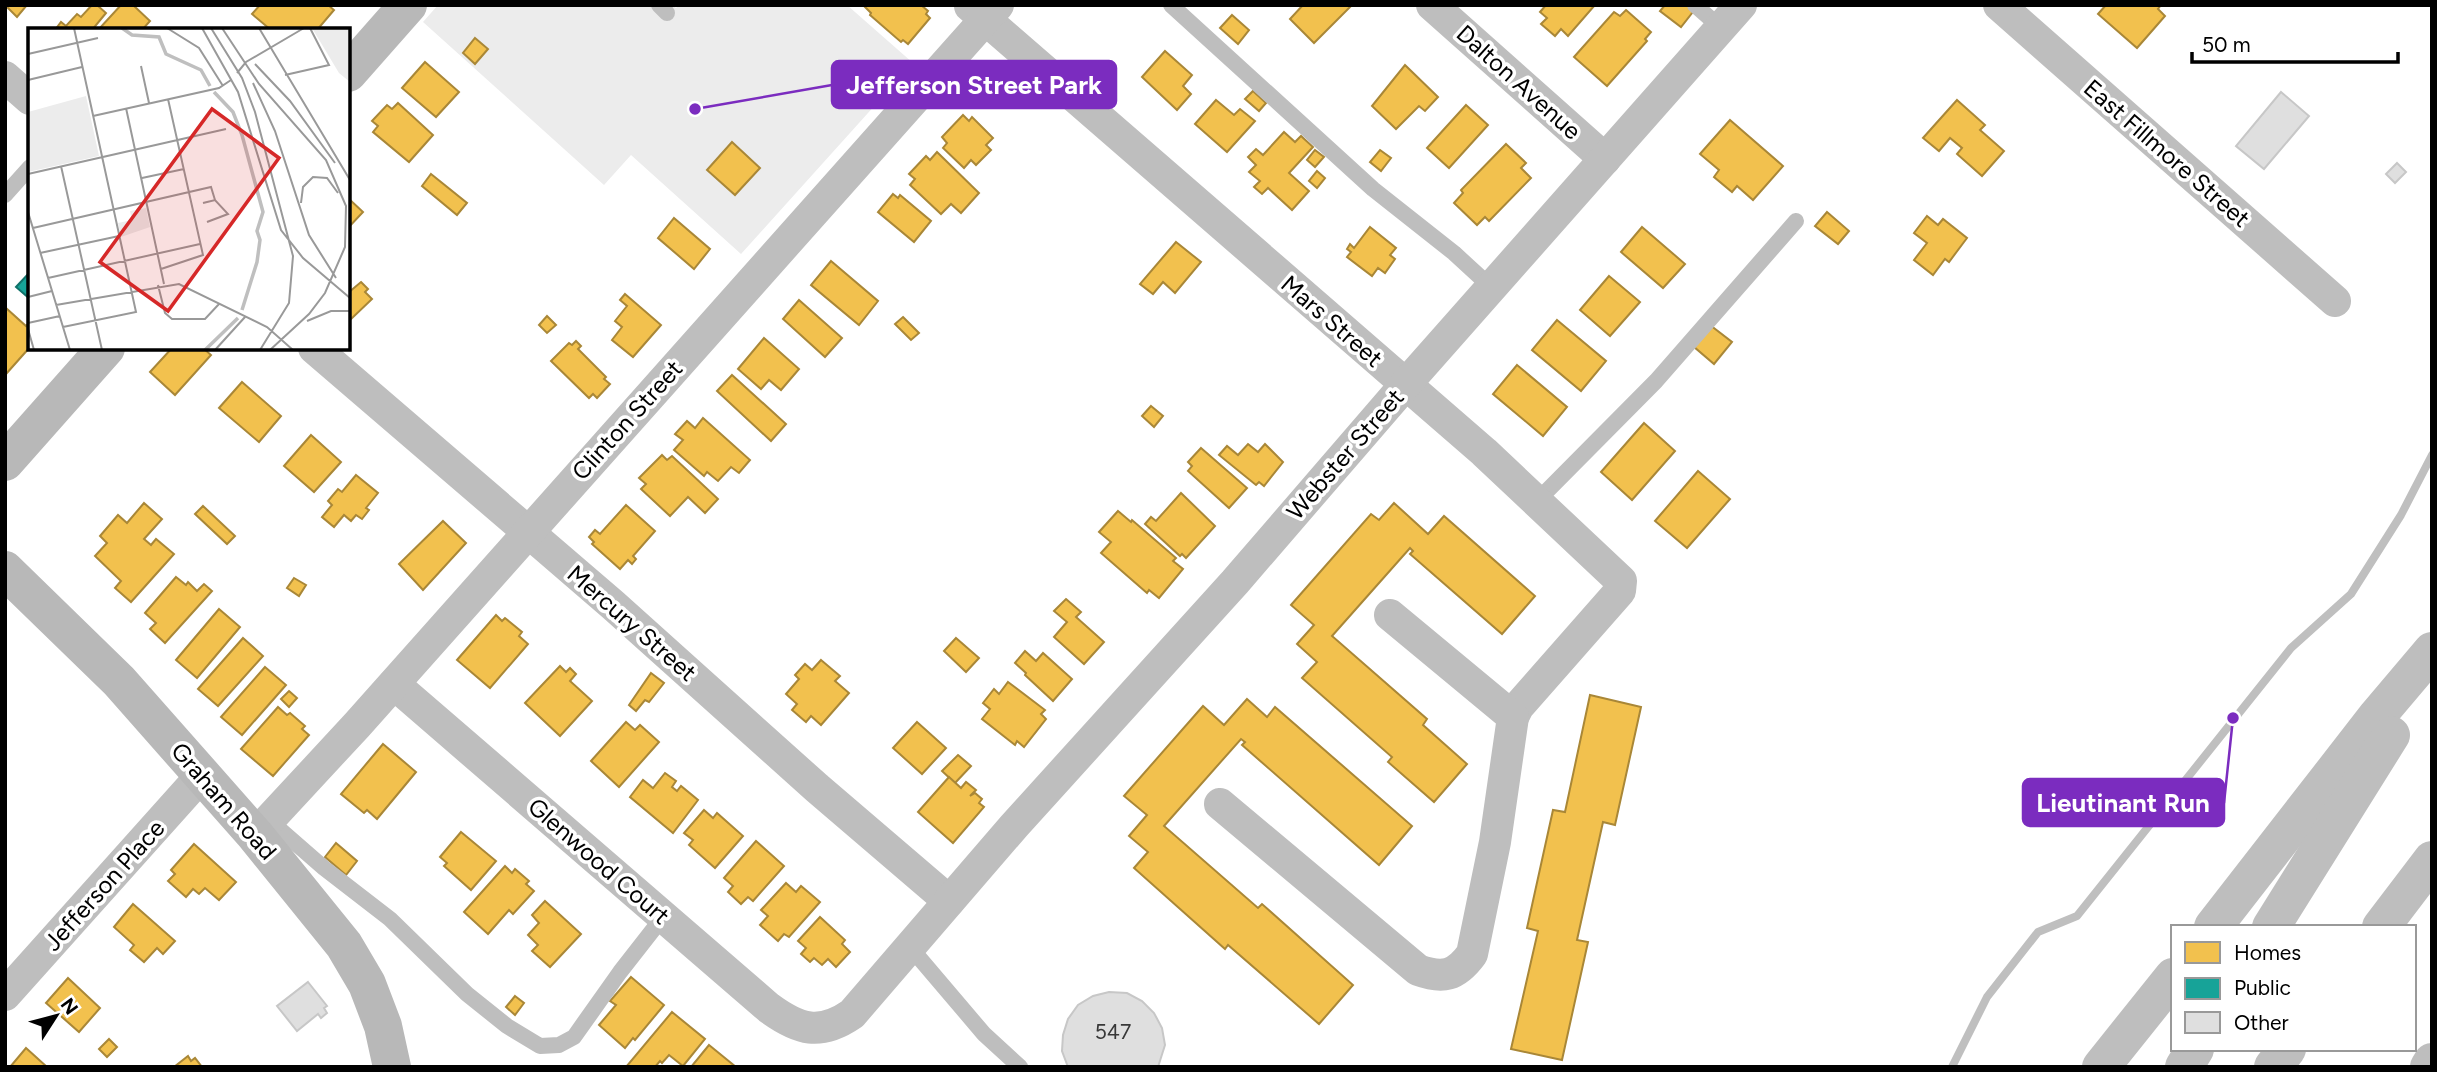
<svg xmlns="http://www.w3.org/2000/svg" width="2437" height="1072" font-family="Figtree,sans-serif">
<style>
.green{fill:#ececec}
.homes{fill:#f2c14e;stroke:#a98737;stroke-width:2}
.public{fill:#17a398;stroke:#10726a;stroke-width:2}
.lines{fill:none;stroke-linecap:round;stroke-linejoin:round}
.stream{stroke:#bfbfbf;stroke-width:8}
.building{fill:#dfdfdf;stroke:#c7c7c7;stroke-width:2}
.lane{stroke:#bebebe;stroke-width:16}
.street{stroke:#bebebe;stroke-width:32}
.secondary{stroke:#b8b8b8;stroke-width:38}
.highway{stroke:#bebebe;stroke-width:38}
.labels{text-anchor:middle;dominant-baseline:central;stroke-width:7;stroke-linejoin:round;paint-order:stroke}
.number-label{font-size:21px;fill:#383838}
.street-label{font-size:24px;fill:#000;stroke:#fff}
.inset-river{fill:none;stroke:#bfbfbf;stroke-width:3.5}
.inset-road{fill:none;stroke:#999;stroke-width:2}
.view{fill:#d62828;fill-opacity:0.15;stroke:#d62828;stroke-width:3.5}
.inset-edge{fill:none;stroke:#000;stroke-width:3.5}
.leader{fill:none;stroke:#7b2cbf;stroke-width:2.5}
.callout-dot{fill:#7b2cbf;stroke:#fff;stroke-width:2.5}
.callout{fill:#7b2cbf;stroke:#7b2cbf;stroke-width:2.5}
.callout-label{font-size:26px;text-anchor:middle;font-weight:bold;fill:#fff}
</style>
<rect width="100%" height="100%" fill="#fff"/>
<path class="green" d="M438,5H672L676,8L679,5H847L913,63L741,254L631,155L604,185L423,22Z"/>
<g class="homes">
<path d="M5,5H27L17,17Z"/>
<path d="M92,5H97L106,13L92,30H55L61,22L66,26L77,14L81,17Z"/>
<path d="M121,5H133L150,21L142,30H98Z"/>
<path d="M260,5H328L334,10L317,30H271L252,14Z"/>
<path d="M863,5H921L928,11L926,14L930,18L908,44L903,40L901,42L870,15L871,13Z"/>
<path d="M1303,5H1352L1314,43L1290,19Z"/>
<path d="M1546,5H1595L1568,36L1561,29L1555,36L1541,24L1547,18L1540,12Z"/>
<path d="M1665,5H1692L1696,8L1681,27L1660,11Z"/>
<path d="M2106,5H2161L2158,9L2165,16L2137,48L2098,14Z"/>
<path d="M1626,10L1651,32L1645,39L1647,41L1607,86L1574,57L1614,12L1620,16Z"/>
<path d="M1232,15L1249,30L1238,44L1220,28Z"/>
<path d="M475,38L488,49L475,64L463,53Z"/>
<path d="M1165,51L1192,75L1183,86L1191,94L1177,110L1142,77Z"/>
<path d="M425,62L459,92L436,117L402,88Z"/>
<path d="M1405,65L1438,97L1425,111L1419,106L1396,129L1372,106Z"/>
<path d="M1253,91L1266,103L1259,111L1245,99Z"/>
<path d="M1216,100L1234,115L1240,109L1255,121L1227,152L1195,124Z"/>
<path d="M1957,100L1985,125L1980,130L2004,151L1982,176L1957,154L1962,148L1950,138L1939,151L1923,138Z"/>
<path d="M398,103L433,135L409,162L373,132L378,126L372,121L387,105L392,109Z"/>
<path d="M1466,105L1488,125L1449,168L1427,148Z"/>
<path d="M963,115L969,121L972,117L993,138L986,145L991,150L976,165L971,160L964,168L943,148L947,143L942,137Z"/>
<path d="M1730,120L1783,166L1753,200L1737,186L1732,192L1714,177L1719,170L1700,154Z"/>
<path d="M1284,132L1295,142L1301,136L1313,147L1289,173L1309,191L1292,210L1268,188L1262,194L1254,187L1260,181L1249,172L1256,165L1248,157L1256,149L1263,155Z"/>
<path d="M732,142L760,168L735,195L707,170Z"/>
<path d="M1506,144L1526,163L1521,168L1531,178L1489,221L1485,217L1477,225L1454,203L1463,193L1461,190Z"/>
<path d="M1315,150L1324,157L1315,167L1307,160Z"/>
<path d="M1380,150L1391,158L1381,171L1370,162Z"/>
<path d="M937,152L979,193L961,213L951,204L941,214L910,185L915,179L909,174L926,156L930,160Z"/>
<path d="M1317,171L1325,178L1317,188L1309,181Z"/>
<path d="M431,174L467,203L457,215L422,186Z"/>
<path d="M893,194L898,198L900,195L931,221L914,242L878,212Z"/>
<path d="M348,198L363,212L348,228Z"/>
<path d="M1827,212L1849,231L1838,244L1815,226Z"/>
<path d="M1927,216L1938,225L1943,219L1967,238L1949,262L1945,259L1933,275L1914,260L1927,243L1914,233Z"/>
<path d="M674,218L710,249L694,269L658,238Z"/>
<path d="M1370,227L1396,248L1390,255L1395,259L1385,273L1378,268L1372,276L1347,257L1351,252L1347,249L1350,244L1354,248Z"/>
<path d="M1642,227L1685,264L1663,288L1621,252Z"/>
<path d="M1176,242L1201,262L1175,293L1163,282L1153,294L1140,284Z"/>
<path d="M831,261L878,301L859,325L811,285Z"/>
<path d="M1609,276L1640,302L1610,336L1580,310Z"/>
<path d="M361,282L368,289L365,292L372,299L348,322V293Z"/>
<path d="M625,294L661,325L633,357L612,340L622,327L615,321L627,306L620,300Z"/>
<path d="M799,300L842,338L825,357L783,319Z"/>
<path d="M6,308L26,326L30,322V347L6,374Z"/>
<path d="M547,316L556,325L547,333L539,325Z"/>
<path d="M903,317L919,333L911,340L895,324Z"/>
<path d="M1557,320L1606,361L1581,391L1532,350Z"/>
<path d="M1710,325L1732,342L1714,364L1693,346Z"/>
<path d="M764,338L799,369L781,390L769,380L761,389L738,369Z"/>
<path d="M576,341L581,346L578,349L606,377L604,379L610,384L597,398L593,394L589,398L551,361L569,343L572,345Z"/>
<path d="M172,348H203L211,355L175,395L150,372Z"/>
<path d="M1517,365L1567,407L1543,436L1493,394Z"/>
<path d="M732,375L786,424L771,441L717,391Z"/>
<path d="M242,382L281,416L259,442L219,408Z"/>
<path d="M1151,406L1163,416L1154,427L1142,416Z"/>
<path d="M703,418L750,460L739,473L731,467L718,481L707,472L704,476L674,450L683,440L675,434L687,421L695,428Z"/>
<path d="M1644,423L1675,451L1632,500L1601,472Z"/>
<path d="M311,435L341,462L314,492L284,466Z"/>
<path d="M1248,444L1258,452L1265,444L1283,462L1264,486L1259,482L1256,485L1219,455L1227,446L1238,455Z"/>
<path d="M1201,448L1247,488L1229,508L1188,471L1192,466L1188,462Z"/>
<path d="M662,455L667,460L672,456L718,499L705,513L688,497L670,516L641,489L646,484L639,478Z"/>
<path d="M1698,471L1730,499L1687,548L1655,521Z"/>
<path d="M356,475L378,493L366,508L369,510L362,519L356,515L351,521L344,515L334,527L322,517L332,505L328,501L338,489L342,492Z"/>
<path d="M1181,493L1215,526L1186,558L1182,554L1180,556L1145,524L1151,517L1156,521Z"/>
<path d="M144,503L162,519L144,539L151,545L156,539L174,554L131,602L115,588L121,581L95,556L107,543L100,536L118,515L127,523Z"/>
<path d="M1394,503L1428,534L1444,516L1535,596L1502,634L1410,554L1413,551L1410,548L1332,636L1427,719L1423,725L1467,764L1434,802L1388,762L1392,757L1302,678L1317,662L1297,644L1314,625L1291,605L1371,514L1379,520Z"/>
<path d="M626,505L655,531L633,556L636,559L632,564L628,560L620,569L592,544L594,542L589,537L595,530L600,534Z"/>
<path d="M203,506L235,536L227,544L195,514Z"/>
<path d="M1118,511L1131,522L1132,520L1176,558L1173,561L1183,569L1159,598L1149,590L1147,593L1101,553L1111,542L1099,532Z"/>
<path d="M443,521L466,543L423,590L399,564Z"/>
<path d="M176,577L186,585L188,582L197,591L204,584L212,591L165,643L150,629L156,623L145,613Z"/>
<path d="M294,578L306,585L299,596L287,588Z"/>
<path d="M1066,599L1081,612L1076,617L1104,642L1084,664L1054,637L1067,622L1054,611Z"/>
<path d="M219,609L240,627L197,678L176,660Z"/>
<path d="M496,615L502,621L505,618L522,632L519,636L528,644L490,688L457,660Z"/>
<path d="M243,638L263,656L218,706L198,689Z"/>
<path d="M956,638L979,658L966,672L944,651Z"/>
<path d="M1025,651L1036,661L1043,653L1072,679L1053,701L1025,675L1026,673L1015,663Z"/>
<path d="M821,660L840,676L835,681L849,693L821,725L811,716L806,722L792,710L797,704L786,694L799,679L795,675L805,664L812,670Z"/>
<path d="M560,666L566,672L570,668L576,674L570,681L592,701L560,736L525,703Z"/>
<path d="M265,667L286,685L242,735L221,717Z"/>
<path d="M651,673L664,683L649,702L645,700L636,711L629,705Z"/>
<path d="M1008,682L1045,710L1041,714L1046,719L1024,747L1017,741L1015,745L982,719L990,709L983,703L994,689L999,694Z"/>
<path d="M289,691L297,698L289,707L281,699Z"/>
<path d="M1590,695L1641,707L1615,825L1603,822L1577,940L1588,942L1562,1060L1511,1049L1538,931L1527,928L1553,810L1565,812Z"/>
<path d="M1247,699L1267,717L1275,707L1412,826L1379,865L1242,745L1245,742L1241,739L1164,826L1258,908L1262,904L1353,985L1319,1024L1228,945L1225,949L1134,868L1148,852L1129,836L1147,815L1124,796L1203,706L1224,725Z"/>
<path d="M278,707L287,715L290,713L305,726L302,729L309,735L273,776L241,749Z"/>
<path d="M626,722L635,730L640,725L659,742L619,787L591,761Z"/>
<path d="M917,722L946,748L922,774L893,748Z"/>
<path d="M383,744L416,772L377,819L367,810L364,813L341,794Z"/>
<path d="M958,755L971,766L955,783L942,771Z"/>
<path d="M665,773L676,781L672,787L677,791L681,786L698,800L673,833L630,797L643,780L653,788Z"/>
<path d="M949,777L961,788L966,782L976,790L970,796L975,793L982,799L979,803L984,807L953,843L918,812Z"/>
<path d="M704,810L713,818L717,813L743,836L715,868L689,845L693,840L684,833Z"/>
<path d="M461,832L496,861L471,890L444,866L447,863L440,857Z"/>
<path d="M756,841L784,866L753,901L748,897L741,904L728,892L733,886L724,878Z"/>
<path d="M336,843L357,861L346,875L325,857Z"/>
<path d="M194,844L236,882L219,900L205,888L199,894L193,889L186,897L168,881L175,874L171,870Z"/>
<path d="M505,866L512,873L515,869L529,881L526,884L534,891L513,914L509,910L488,934L464,912Z"/>
<path d="M786,883L796,892L801,886L820,902L789,937L784,934L778,941L760,925L768,916L761,910Z"/>
<path d="M545,901L581,934L550,967L532,951L538,945L528,935L539,923L532,915Z"/>
<path d="M133,904L175,941L163,954L157,948L144,962L130,950L134,945L114,927Z"/>
<path d="M820,917L845,940L842,944L850,952L836,967L828,959L822,965L814,958L810,962L801,954L806,948L798,941Z"/>
<path d="M631,977L664,1005L635,1040L633,1038L625,1048L599,1025L616,1005L610,1001Z"/>
<path d="M68,978L100,1008L79,1032L46,1003Z"/>
<path d="M515,996L524,1003L515,1015L506,1007Z"/>
<path d="M672,1012L705,1039L683,1066L669,1055L662,1063L660,1061L655,1067H626Z"/>
<path d="M109,1039L117,1047L107,1057L99,1049Z"/>
<path d="M709,1045L736,1067H691Z"/>
<path d="M26,1048L47,1067H10Z"/>
<path d="M188,1056L191,1061L195,1058L202,1067H174Z"/>
</g>
<path class="public" d="M30,272V299L16,287Z"/>
<g class="lines">
<path class="stream" d="M1952,1067L1987,997L2038,932L2077,916L2291,648L2351,594L2401,515L2432,455"/>
</g>
<g class="building">
<path d="M2281,92L2309,116L2264,169L2236,146Z"/>
<path d="M2397,163L2406,172L2395,183L2386,174Z"/>
<path d="M308,982L327,1006L324,1008L327,1013L321,1018L318,1014L297,1031L277,1006Z"/>
<path d="M1109,992L1127,993L1142,1001L1154,1013L1162,1028L1165,1045L1158,1067H1068L1062,1051L1063,1035L1068,1019L1078,1005L1093,996Z"/>
</g>
<g class="lines">
<g class="lane">
<path d="M659,5L667,13"/>
<path d="M1171,5L1373,189L1454,253L1491,287"/>
<path d="M1695,5L1721,28"/>
<path d="M5,195L30,167"/>
<path d="M1537,501L1656,381L1796,221"/>
<path d="M269,820L324,868L390,919L467,994L507,1026L540,1046L559,1045L574,1037L620,972L663,917"/>
<path d="M910,947L984,1034L1020,1067"/>
</g>
<g class="street">
<path d="M1432,5L1605,159"/>
<path d="M1999,5L2335,301"/>
<path d="M970,6L1484,452L1621,581L1620,591L1518,707L1513,717"/>
<path d="M5,77L30,99"/>
<path d="M314,348L613,605L817,788L949,901"/>
<path d="M394,684L769,1008C799,1030 820,1036 852,1014L1014,826L1235,582L1405,385L1741,5"/>
<path d="M1220,804L1418,970C1443,979 1456,976 1472,954L1495,842L1513,717L1390,615"/>
<path d="M255,835L357,725L998,5"/>
<path d="M5,995L202,775"/>
</g>
<g class="secondary">
<path d="M348,73L408,5"/>
<path d="M5,462L106,348"/>
<path d="M5,570L119,681L255,835L344,945L367,984L383,1026L392,1067"/>
</g>
<g class="highway">
<path d="M2213,927L2377,716L2432,651"/>
<path d="M2271,927L2391,735"/>
<path d="M2381,927L2432,860"/>
<path d="M2101,1067L2173,977"/>
<path d="M2184,1067L2195,1049"/>
<path d="M2273,1067L2287,1049"/>
<path d="M2429,1067L2432,1062"/>
</g>
</g>
<g class="labels">
<g class="number-label">
<text x="1113" y="1031">547</text>
</g>
<g class="street-label">
<text transform="translate(1519 82) rotate(42)">Dalton Avenue</text>
<text transform="translate(2167 153) rotate(41)">East Fillmore Street</text>
<text transform="translate(1332 321) rotate(41)">Mars Street</text>
<text transform="translate(627 420) rotate(-48)">Clinton Street</text>
<text transform="translate(1345 454) rotate(-49)">Webster Street</text>
<text transform="translate(632 623) rotate(41)">Mercury Street</text>
<text transform="translate(224 801) rotate(49)">Graham Road</text>
<text transform="translate(599 861) rotate(41)">Glenwood Court</text>
<text transform="translate(104 885) rotate(-48)">Jefferson Place</text>
</g>
</g>
<g transform="translate(28 28)">
<rect width="322" height="322" fill="#fff"/>
<path d="M284,0H322V54L311,45ZM58,68L71,128L0,144V84ZM118,180L122,199L93,209L90,195L104,192L102,183Z" fill="#ececec"/>
<path class="inset-river" d="M94,0L104,7L131,9L138,26L173,42L182,58M186,64L205,84L214,107L235,184L229,203L232,212L229,234L214,282M177,322L210,290"/>
<path class="inset-road" d="M139,0L171,20L195,58M174,0L210,64L253,202L275,230L322,270M183,0L214,50L227,84L265,228L261,275L232,322M194,0L231,56L298,132L318,178L317,219L297,265L281,286L242,322M231,0L322,152M0,26L70,10M227,36L262,73L307,135M113,38L121,75M209,45L218,34L276,0M257,47L301,37L282,0M0,52L54,39M225,55L247,103L281,207L308,250M98,80L136,256M65,88L191,60L203,52M33,138L74,322M0,146L198,101M114,150L156,141M175,175L187,172L200,186L179,194M273,175L275,159L285,149L299,150L310,165M0,184L42,322M5,200L183,159L187,172M12,225L91,208M133,241L175,227L140,71M20,250L172,216M130,257L137,285L144,291H177L191,276M0,269L24,263M28,277L151,256L239,299L265,322M279,293L303,283H322M0,295L32,288M35,299L108,284L46,0M0,301L6,322M187,322L217,289"/>
<path class="view" d="M184,81L251,130L140,283L72,234Z"/>
<rect width="322" height="322" class="inset-edge"/>
</g>
<path class="leader" d="M695 109L832 85M2233 718L2224 803"/>
<g class="callout-dot">
<circle cx="695" cy="109" r="7"/>
<circle cx="2233" cy="718" r="7"/>
</g>
<g class="callout">
<rect x="832" y="61" width="284" height="47" rx="7"/>
<rect x="2023" y="779" width="201" height="47" rx="7"/>
</g>
<g class="callout-label">
<text x="974" y="94">Jefferson Street Park</text>
<text x="2123" y="812">Lieutinant Run</text>
</g>
<rect width="2437" height="1072" fill="none" stroke="#000000" stroke-width="14"/>
<rect x="2171" y="925" width="245" height="126" fill="#ffffff" stroke="#999999" stroke-width="2"/>
<rect x="2185" y="942" width="35" height="21" fill="#f2c14e" stroke="#999999" stroke-width="2"/>
<text x="2234" y="960" font-size="21" fill="#000000">Homes</text>
<rect x="2185" y="978" width="35" height="21" fill="#17a398" stroke="#999999" stroke-width="2"/>
<text x="2234" y="995" font-size="21" fill="#000000">Public</text>
<rect x="2185" y="1012" width="35" height="21" fill="#dfdfdf" stroke="#999999" stroke-width="2"/>
<text x="2234" y="1030" font-size="21" fill="#000000">Other</text>
<g transform="translate(56 1016) rotate(54)" stroke="#ffffff" stroke-width="5" paint-order="stroke">
<path d="M0-5L12 26L0 18L-12 26Z" fill="#000000"/>
<text y="-10" font-size="19" font-weight="bold" text-anchor="middle" fill="#000000">N</text>
</g>
<path d="M2192 52v10h206v-10" fill="none" stroke="#000000" stroke-width="3.5"/>
<text x="2202" y="52" font-size="21" fill="#000000" stroke="#ffffff" stroke-width="5" paint-order="stroke">50 m</text>
</svg>
